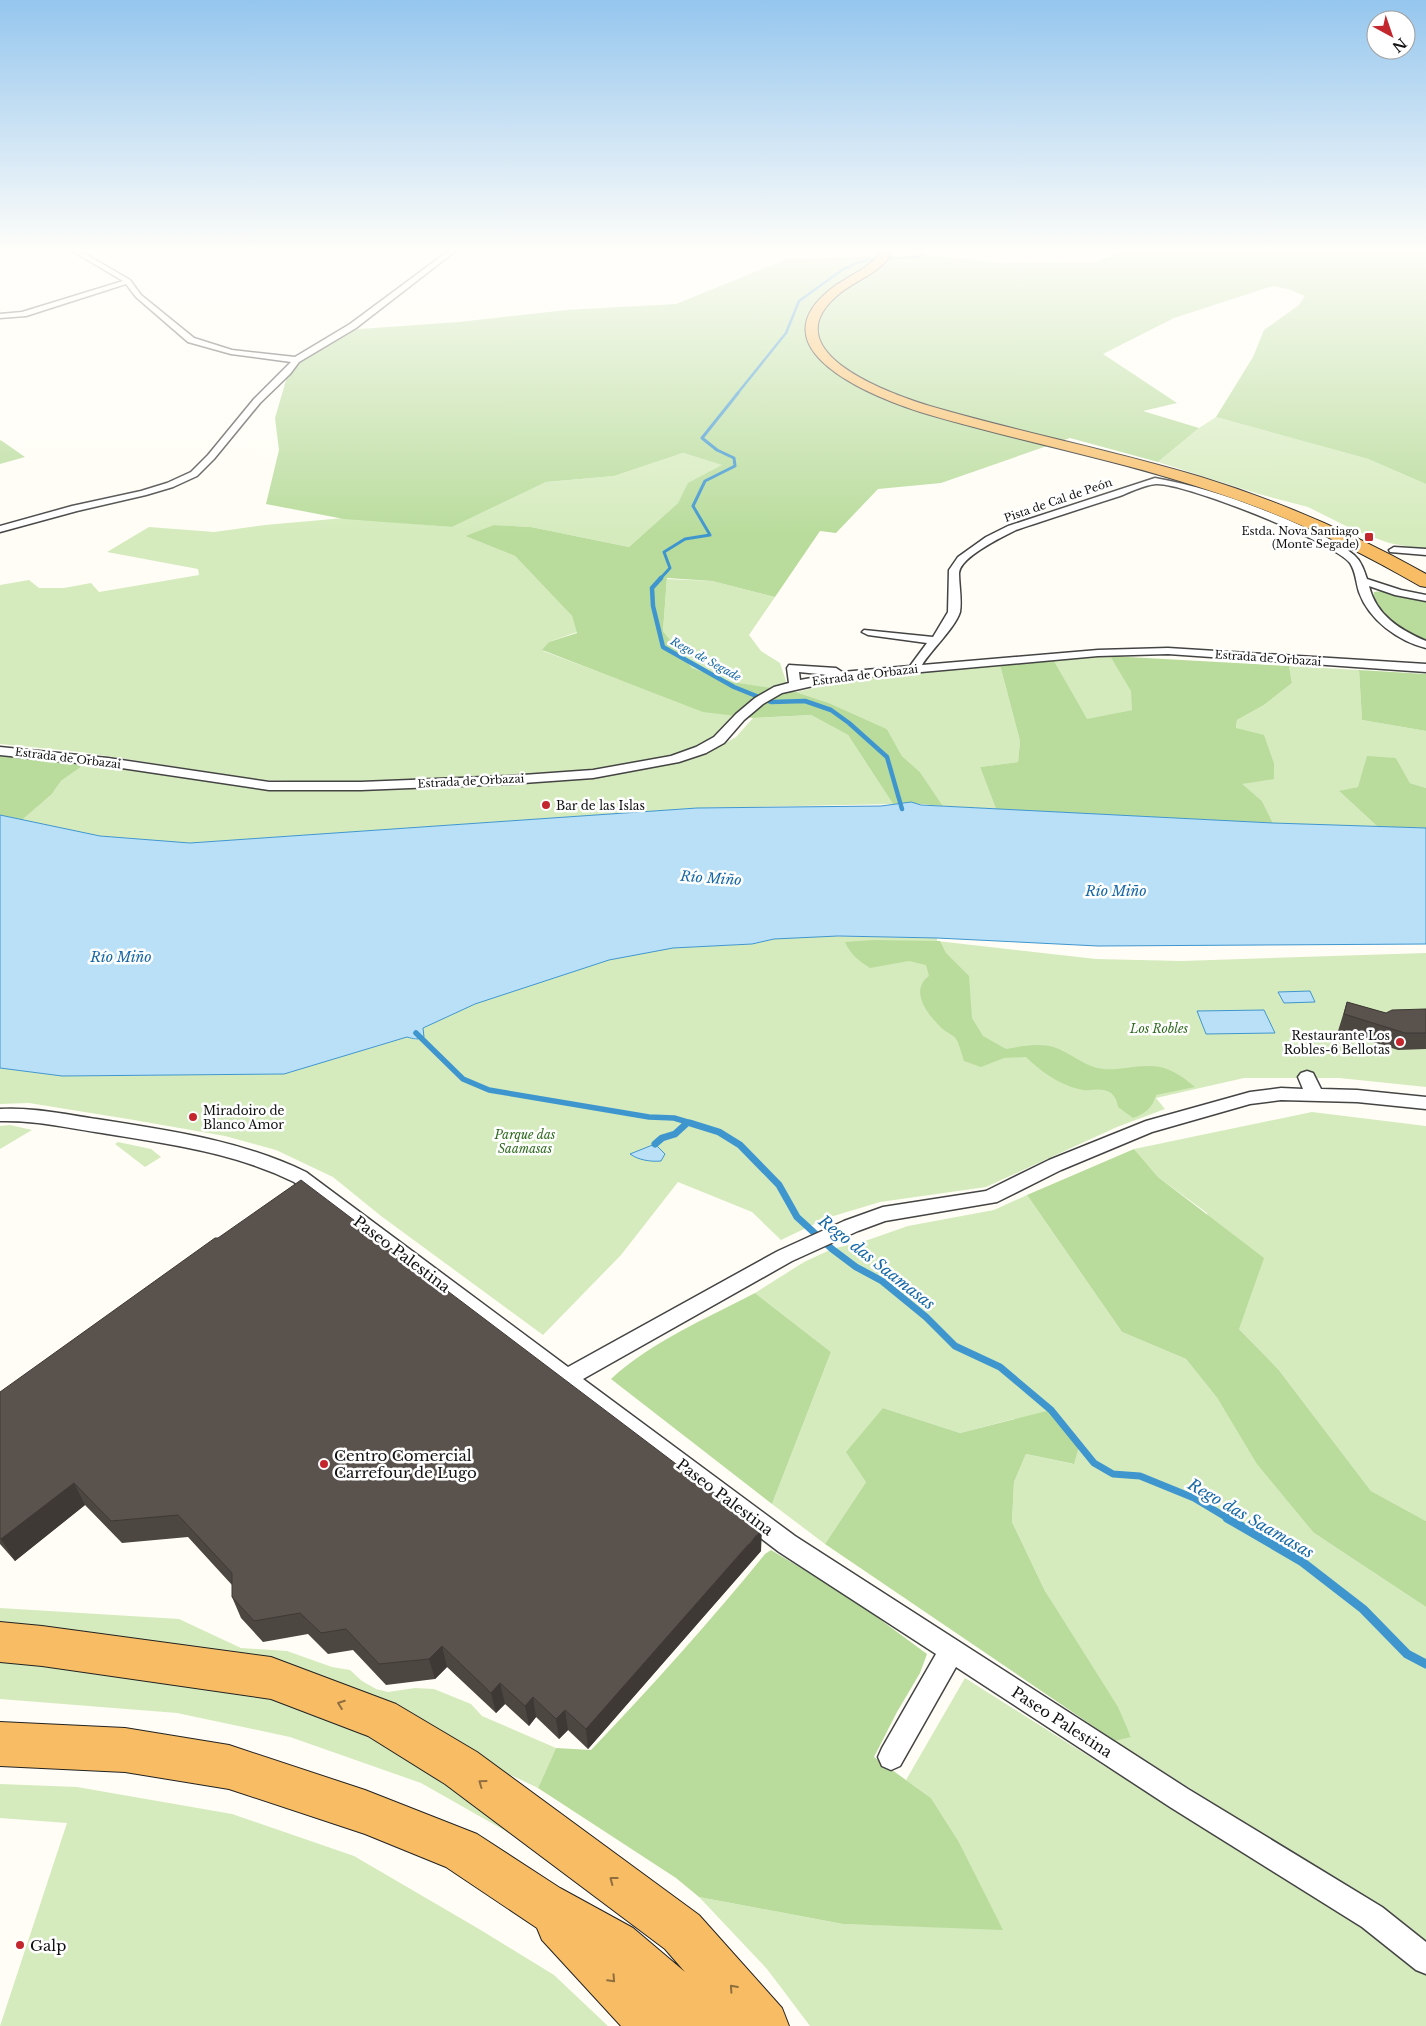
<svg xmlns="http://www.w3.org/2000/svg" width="1426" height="2026" font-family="'Libre Baskerville',serif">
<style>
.green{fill:#d5ebbd}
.forest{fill:#b9dc9c}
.water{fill:#b9e0f7;stroke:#3f96cf}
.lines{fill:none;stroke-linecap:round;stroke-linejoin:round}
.stream-far5{stroke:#3f96cf;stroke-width:2.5}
.stream-far4{stroke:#3f96cf;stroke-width:3}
.stream-far3{stroke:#3f96cf;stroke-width:4.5}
.stream-far2{stroke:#3f96cf;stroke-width:5.5}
.stream-far1{stroke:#3f96cf;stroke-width:7}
.stream{stroke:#3f96cf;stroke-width:9}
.minor-casing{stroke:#444;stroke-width:3}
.trunk-casing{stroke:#222;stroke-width:2}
.minor{fill:#fff;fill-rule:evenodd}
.trunk{fill:#f7bc64;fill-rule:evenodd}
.wall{fill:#4d4742}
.shaded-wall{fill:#3f3936}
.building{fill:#5a524d;stroke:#3f3936}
.oneway{stroke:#906f3f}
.poi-dot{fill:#c4262e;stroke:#fff;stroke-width:2}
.labels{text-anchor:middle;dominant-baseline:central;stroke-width:5;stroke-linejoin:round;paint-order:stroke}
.far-street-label{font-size:11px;fill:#111;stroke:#fff}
.far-poi-label{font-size:11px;fill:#111;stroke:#fff;text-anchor:end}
.far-water-label{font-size:11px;font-style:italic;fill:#1768a6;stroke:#fff}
.poi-label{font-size:12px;fill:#111;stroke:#fff;text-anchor:start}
.park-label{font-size:12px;font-style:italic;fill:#2f6b1f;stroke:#fff}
.water-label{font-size:14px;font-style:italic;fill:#1768a6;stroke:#fff}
.near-street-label{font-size:15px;fill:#111;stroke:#fff}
.near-poi-label{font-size:15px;fill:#111;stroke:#fff;text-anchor:start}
.near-water-label{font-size:16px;font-style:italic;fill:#1768a6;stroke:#fff}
</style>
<rect width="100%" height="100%" fill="#fffdf5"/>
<g class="green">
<path d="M1216,417L1368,459L1426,484V550L1389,543L1356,531L1308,507L1259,494L1158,462L1199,428Z"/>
<path d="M683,453L723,465L688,485L678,503L629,547L531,527L495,525L465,536L515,556L572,616L577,632L549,642L543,651L703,711L734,715L709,741L687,752L589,770L485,778L346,783L261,780L81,752L0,744V585L29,580L39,588H64L91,583L99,592L199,575L198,569L107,552L149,527L214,532L265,525L344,518L452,527L546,482L614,476Z"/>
<path d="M667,579L712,581L775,597L749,635L761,651L780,663L787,684L773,689L733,682L692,668L663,631Z"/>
<path d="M1110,656L1132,691V710L1086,720L1054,661Z"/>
<path d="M1000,665L1020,741L1018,762L980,767L996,809L943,806L920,772L902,756L887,729L829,703L796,692L854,679Z"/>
<path d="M1289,666L1359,670L1362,720L1426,731V788L1410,783L1396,758L1358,787L1340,792L1378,827L1273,823L1262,801L1241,784L1274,763L1264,736L1236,729L1237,720L1264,705L1292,683Z"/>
<path d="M811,715L848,735L893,804L697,808L190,843L100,836L22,820L52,794L61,781L88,762L227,784L274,789L316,791L556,781L678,763L706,754L736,737L753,718Z"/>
<path d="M818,936L937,938V941L1096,959L1182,961L1426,953V1087L1339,1078H1244L1156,1098L1165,1109L1117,1127L986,1187L880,1202L827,1218L781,1240L752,1212L678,1182L621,1255L543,1335L381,1216L333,1177L276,1150L225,1136L134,1120L29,1103L0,1104V1068L62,1076L284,1074L407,1037L416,1040L423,1028L475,1004L609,960L673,948L752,944L774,939Z"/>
<path d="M1312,1112L1426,1126V1521L1371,1491L1278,1369L1239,1329L1207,1213L1158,1177L1134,1149Z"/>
<path d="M10,1125L32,1130L0,1149V1126Z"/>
<path d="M118,1142L151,1149L161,1157L145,1167L115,1144Z"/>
<path d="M1027,1195L1122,1332L1186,1359L1218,1399L1314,1533L1426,1607V1942L1408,1926L1115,1741L1131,1736L1045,1591L1012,1522L1014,1482L1026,1454L1073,1464L1014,1419L960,1433L883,1408L866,1482L825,1544L772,1504L831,1352L755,1293L804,1262L832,1249L865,1241L908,1226L994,1210Z"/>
<path d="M0,1608L179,1619L241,1648L287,1651L332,1667L350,1670L362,1681L376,1689L388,1692L415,1688L434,1689L471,1704L482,1716L556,1748L538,1788L494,1767L422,1723L0,1628Z"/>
<path d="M0,1659L217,1686L322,1713L378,1737L587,1877L421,1783L290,1737L177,1713L0,1699Z"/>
<path d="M965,1678L1109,1769L1297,1883L1366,1929L1426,1975V2026H810L767,1969L699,1897L843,1924L1002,1929L959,1842L931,1798L906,1780Z"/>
<path d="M0,1784L77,1787L232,1814L354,1856L479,1929L554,1975L608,2026H0L67,1823L0,1818Z"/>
</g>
<g class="forest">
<path d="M1129,249H1426V484L1368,459L1216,417L1253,357L1264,330L1299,305L1305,296L1288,289L1273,286L1174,318L1103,354L1177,403L1143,411L1199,428L1158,462L1070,438L941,483L878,489L836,533L820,531L775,597L712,581L667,578L663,631L692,668L733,682L796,692L829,703L887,729L902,756L920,772L943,806C926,805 910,802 893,804L848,735L811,715L753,718L703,712L542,650L549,642L577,633L572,616L515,556L465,536L494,525L531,527L629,547L678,503L688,483L722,465L683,453L614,476L546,482L452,527L344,519L266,504L279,450L275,418L289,370L346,330L459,322L567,310L676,304L787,259L927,255L1002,263L1095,262Z"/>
<path d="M0,440L2,441L25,457L0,464Z"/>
<path d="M1381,591L1426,599V642L1410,635L1385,618L1373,596L1374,592Z"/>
<path d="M1110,656L1289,666L1292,683L1264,705L1237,720L1236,728L1264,735L1274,763V779L1242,784L1262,801L1273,823L996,809L980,767L1018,762L1020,741L1000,665L1054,661L1087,719L1132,710L1131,691Z"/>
<path d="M1359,670L1426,674V731L1362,720Z"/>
<path d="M0,754L88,762L61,781L52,794L22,820L0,815Z"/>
<path d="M1367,756L1396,758L1410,783L1426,788V828L1378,827L1339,791L1358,787Z"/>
<path d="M874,940L940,941L946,953L969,976L972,1018L983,1036L1006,1049C1024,1046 1041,1042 1059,1049C1072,1055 1083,1064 1097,1068C1116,1072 1132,1065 1151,1066C1168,1066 1182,1076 1195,1087L1156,1095C1153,1108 1144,1114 1133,1118L1118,1107C1117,1102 1116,1097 1111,1093C1102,1087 1094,1091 1084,1090C1063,1087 1041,1072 1026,1057L1004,1058L981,1067L964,1061C962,1055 959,1043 956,1039C954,1035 947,1033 944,1030C929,1017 908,991 929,976L926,965L909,961L870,968C859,961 850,954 845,942Z"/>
<path d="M1134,1149L1158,1177L1264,1258L1239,1329L1278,1369L1371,1491L1426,1521V1607L1314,1533L1257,1464L1218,1399L1186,1359L1122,1332L1027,1195Z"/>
<path d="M755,1293L831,1352L772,1504L611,1379C652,1341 706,1319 755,1293Z"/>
<path d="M883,1408L960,1433L1051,1410L1079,1446L1074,1464L1026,1454L1014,1482L1012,1522L1045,1591L1118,1707L1131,1737L1115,1741L825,1544L866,1482L846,1452Z"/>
<path d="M771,1550L851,1598L927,1654L920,1673L897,1712L874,1757L931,1798L959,1842L1003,1930L843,1924L699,1897L676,1878L538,1788L556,1748L591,1750C651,1687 710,1622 765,1554Z"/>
</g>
<g class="water">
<path d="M911,802L921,805L1273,823L1426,828V944L1098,946L937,938L838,936L774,939L752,944L673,948L609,960L475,1004L423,1028L424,1037C417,1040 414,1039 407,1037L284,1074L62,1076L0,1068V815L100,836L190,843L697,808L881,806Z"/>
<path d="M1310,991L1315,1002L1284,1003L1278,992Z"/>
<path d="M1264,1010L1275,1033L1206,1034L1197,1011Z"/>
<path d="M655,1144L665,1154L661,1161C651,1162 638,1160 630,1154Z"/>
</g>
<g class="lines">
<path class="stream-far5" d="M737,394L786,333L799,301L842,270L859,262L872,259L917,257L924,253L923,249"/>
<path class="stream-far4" d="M660,579L670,568L664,552L685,539L710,535L693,506L705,481L735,466L734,458L717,450L702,438L738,393"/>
<path class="stream-far3" d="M661,578L652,588L653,606L663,647L734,687L771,702L805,701L831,710L849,723L887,757L902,809"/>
<path class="stream-far2" d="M416,1033L463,1079L489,1090L649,1117L674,1118L694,1124"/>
<g class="stream-far1">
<path d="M690,1123L719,1132L740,1145L779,1185L797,1217L832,1249L856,1267L882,1281L926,1317L955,1346L1000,1367L1051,1410L1094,1463L1113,1474L1140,1476L1194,1498L1229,1519"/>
<path d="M655,1144L662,1138L675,1134L687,1123"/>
</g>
<path class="stream" d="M1227,1518L1301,1561L1363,1609L1407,1654L1426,1664"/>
<defs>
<g id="minor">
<path d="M69,249H77L130,280L141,295L194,338L232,350L295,357L350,324L451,249H458L356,328L299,362L290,374L260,403L214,459L197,476L173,487L146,495L77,511L0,532V526L72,506L141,491L167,483L191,472L208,455L254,399L291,362L231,354L188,342L136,297L126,284L26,316L0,318V314L22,312L123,281Z"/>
<path d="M1155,478C1206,487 1257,506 1304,527C1321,535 1340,543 1354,555C1361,561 1364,570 1367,579L1401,590L1426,595V601L1395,595L1369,586C1376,615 1400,630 1426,641V648C1398,641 1369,620 1359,592C1356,583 1356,572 1350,563C1334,542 1183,482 1156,484C1144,485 1130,492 1120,496C1085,507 1050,519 1016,530C1002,537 960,557 959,573C959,585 962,600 960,612C955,628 931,650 922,665L1098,650L1168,648L1426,664V672L1168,654L1098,656L844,679L782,693L763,704L744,720L724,743L706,753L679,762L593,778L509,784L361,790H269L108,766L0,755V747L108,758L269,782H361L509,776L593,770L671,756L696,747L714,737L736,714L755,698L774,687L789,683L787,668L789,665L836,668L842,672L910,666L927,643L868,635L862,632L864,630L933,637L948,612L949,570L958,557L986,537L1008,526ZM799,672L828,675L800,680Z"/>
<path d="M1394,547L1426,549V555L1390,552L1389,550Z"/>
<path d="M1307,1071L1313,1073L1321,1089L1357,1090L1426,1097V1109L1357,1102L1281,1100L1250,1104L1152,1132L1061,1170L997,1202L885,1221L858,1231L792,1261L583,1379L795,1536L1188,1789L1382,1907L1426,1942V1974L1416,1970L1362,1927L1170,1807L956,1667L900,1766L891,1770L882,1766L878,1757L882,1748L936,1654L779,1552L294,1182C233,1152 168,1144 102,1133C68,1128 35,1120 0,1121V1109C35,1107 68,1115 103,1120C173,1131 242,1141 306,1172L568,1367L778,1251L844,1221L883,1207L986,1191L1049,1160L1146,1121L1250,1092L1281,1088L1303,1089L1298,1077L1301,1073Z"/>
</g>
<g id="trunk">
<path d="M882,249H893C886,271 855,280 838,295C771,351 888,393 930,406C1019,432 1111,450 1201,477C1279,501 1355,534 1426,574V587L1420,586C1356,549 1290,517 1220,494C1122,460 1019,442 920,412C871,396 753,349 832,288C845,278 877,264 882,249Z"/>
<path d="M0,1622L42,1626L271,1657L396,1704L477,1752L699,1915L782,2008L789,2026H621L542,1940L537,1928L446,1867L365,1834L229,1789L125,1772L0,1766V1722L125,1728L229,1745L365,1790L477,1834L560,1888L633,1928L685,1972L665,1949L445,1784L368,1736L271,1699L42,1666L0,1662Z"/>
</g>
</defs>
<use href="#minor" class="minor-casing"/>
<use href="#trunk" class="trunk-casing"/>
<use href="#minor" class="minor"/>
<use href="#trunk" class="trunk"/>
</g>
<g class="wall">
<path d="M1347,1002L1386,1013L1426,1009V1049L1398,1050L1338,1031Z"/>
<path d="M0,1392L761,1551L588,1749L568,1730L559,1739L536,1717L529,1726L505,1704L496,1713L447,1667L435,1679L386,1685L353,1650L328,1654L308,1634L263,1642L241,1618L232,1597V1585L188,1537L122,1543L85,1505L15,1561L0,1544Z"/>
</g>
<g class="shaded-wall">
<path d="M74,1483L85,1505L15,1561L1,1539Z"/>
<path d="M762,1529L761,1551L588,1749L586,1729Z"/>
<path d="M442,1646L447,1667L435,1679L429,1659Z"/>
<path d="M500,1683L505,1704L496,1713L491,1693Z"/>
<path d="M533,1697L536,1717L529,1726L525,1706Z"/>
<path d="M565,1710L568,1730L559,1739L556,1719Z"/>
</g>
<g class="building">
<path d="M1347,1002L1386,1013L1392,1010L1426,1009V1033H1405L1344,1014Z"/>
<path d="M301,1180L762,1529L586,1729L565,1710L556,1719L533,1697L525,1706L500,1683L491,1693L442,1646L429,1659L379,1664L346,1629L321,1633L300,1613L254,1621L232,1597V1573L178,1515L111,1521L74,1483L1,1539L0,1538V1392L215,1238H218Z"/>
</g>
<defs><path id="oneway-chevron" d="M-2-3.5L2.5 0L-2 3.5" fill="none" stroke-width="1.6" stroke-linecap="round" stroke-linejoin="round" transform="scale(1.25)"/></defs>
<g class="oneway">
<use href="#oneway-chevron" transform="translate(341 1704) rotate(-160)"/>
<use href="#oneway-chevron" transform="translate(482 1783) rotate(-144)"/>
<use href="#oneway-chevron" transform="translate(613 1880) rotate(-143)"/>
<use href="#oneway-chevron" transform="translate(612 1979) rotate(47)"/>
<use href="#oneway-chevron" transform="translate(733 1988) rotate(-132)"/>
</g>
<linearGradient id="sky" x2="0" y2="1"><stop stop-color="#95c6ee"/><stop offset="0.47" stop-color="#fffefa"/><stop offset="1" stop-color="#fffefa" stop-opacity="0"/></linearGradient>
<rect width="1426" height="533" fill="url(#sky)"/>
<g class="poi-dot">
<rect x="1364" y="532" width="10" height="10" rx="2.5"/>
<circle cx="546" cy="805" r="5"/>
<circle cx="1400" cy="1042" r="5"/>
<circle cx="193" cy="1117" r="5"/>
<circle cx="324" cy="1464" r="5"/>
<circle cx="20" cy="1945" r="5"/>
</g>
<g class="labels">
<g class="far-street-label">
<text transform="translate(1058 500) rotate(-19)">Pista de Cal de Peón</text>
<text transform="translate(1268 658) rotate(4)">Estrada de Orbazai</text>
<text transform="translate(865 675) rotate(-7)">Estrada de Orbazai</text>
<text transform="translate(68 758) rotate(7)">Estrada de Orbazai</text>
<text transform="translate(471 781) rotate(-3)">Estrada de Orbazai</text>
</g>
<g class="far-poi-label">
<text x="1359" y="531">Estda. Nova Santiago<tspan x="1359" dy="13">(Monte Segade)</tspan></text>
</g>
<g class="far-water-label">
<text transform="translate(706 659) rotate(29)">Rego de Segade</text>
</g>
<g class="poi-label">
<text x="556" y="805">Bar de las Islas</text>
<text x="1390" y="1035" text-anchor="end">Restaurante Los<tspan x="1390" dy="14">Robles-6 Bellotas</tspan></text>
<text x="203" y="1110">Miradoiro de<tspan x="203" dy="14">Blanco Amor</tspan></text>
</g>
<g class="park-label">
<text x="1159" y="1028">Los Robles</text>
<text x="525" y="1134">Parque das<tspan x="525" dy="14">Saamasas</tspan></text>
</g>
<g class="water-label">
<text transform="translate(711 878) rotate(4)">Río Miño</text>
<text x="1116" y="891">Río Miño</text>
<text x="121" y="957">Río Miño</text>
</g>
<g class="near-street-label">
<text transform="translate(402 1254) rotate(37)">Paseo Palestina</text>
<text transform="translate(725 1497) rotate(37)">Paseo Palestina</text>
<text transform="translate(1062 1722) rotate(33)">Paseo Palestina</text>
</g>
<g class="near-poi-label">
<text x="334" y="1455">Centro Comercial<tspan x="334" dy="17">Carrefour de Lugo</tspan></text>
<text x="30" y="1945">Galp</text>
</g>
<g class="near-water-label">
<text transform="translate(877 1262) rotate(38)">Rego das Saamasas</text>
<text transform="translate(1251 1518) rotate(30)">Rego das Saamasas</text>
</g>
</g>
<g transform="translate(1391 35) rotate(140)"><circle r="24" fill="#ffffff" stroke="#a0a0a0"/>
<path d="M0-4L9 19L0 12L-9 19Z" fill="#c4262e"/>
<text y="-8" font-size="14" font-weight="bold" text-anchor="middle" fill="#111111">N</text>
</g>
</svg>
